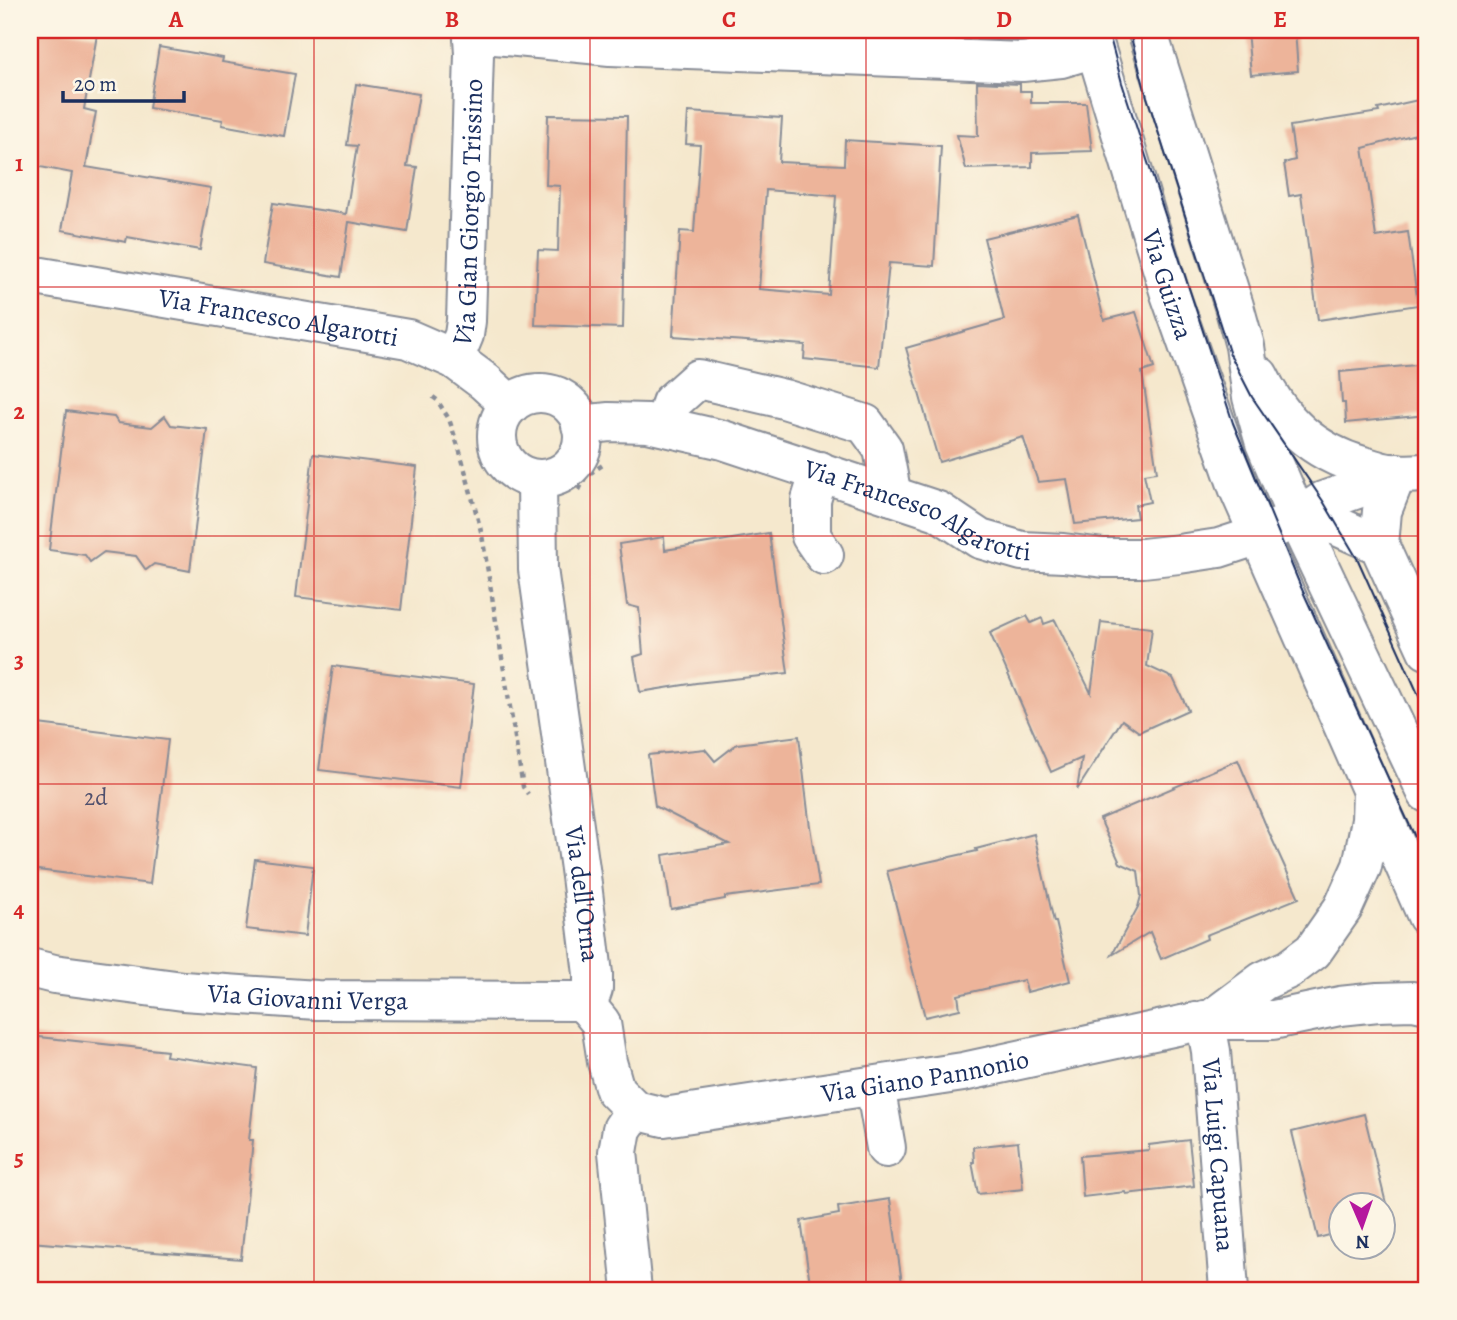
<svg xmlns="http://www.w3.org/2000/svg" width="1457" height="1320" font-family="Alegreya,serif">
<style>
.building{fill:#edb49a;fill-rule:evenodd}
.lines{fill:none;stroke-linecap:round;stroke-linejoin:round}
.minor-casing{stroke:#888c96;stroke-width:42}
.path{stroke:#888c96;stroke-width:4.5;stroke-dasharray:5 5;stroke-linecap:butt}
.minor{stroke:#fff;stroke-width:38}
.tram{stroke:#1b2f5e;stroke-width:2}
.grid{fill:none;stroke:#d62828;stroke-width:2;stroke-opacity:0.55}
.labels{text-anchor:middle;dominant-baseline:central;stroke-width:5;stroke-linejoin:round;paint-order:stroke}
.number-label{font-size:23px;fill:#50506d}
.street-label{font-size:26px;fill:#1b2f5e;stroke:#fcf5e5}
.neatline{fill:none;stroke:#d62828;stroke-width:2.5}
.grid-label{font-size:23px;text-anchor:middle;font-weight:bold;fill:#d62828}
</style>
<rect width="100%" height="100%" fill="#fcf5e5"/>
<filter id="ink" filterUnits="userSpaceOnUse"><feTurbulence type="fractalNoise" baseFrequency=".0143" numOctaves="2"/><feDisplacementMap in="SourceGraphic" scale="14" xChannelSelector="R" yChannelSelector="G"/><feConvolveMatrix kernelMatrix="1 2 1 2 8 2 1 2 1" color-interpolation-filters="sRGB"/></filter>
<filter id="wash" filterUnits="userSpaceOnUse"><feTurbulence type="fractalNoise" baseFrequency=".00686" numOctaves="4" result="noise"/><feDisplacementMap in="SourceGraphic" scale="28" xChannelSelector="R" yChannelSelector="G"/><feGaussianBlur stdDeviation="1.57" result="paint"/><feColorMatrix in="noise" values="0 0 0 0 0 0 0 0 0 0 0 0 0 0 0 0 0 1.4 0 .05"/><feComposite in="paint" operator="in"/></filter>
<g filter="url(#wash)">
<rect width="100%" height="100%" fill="#f5e8cd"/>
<g id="blocks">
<g class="building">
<path d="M34,30H65L97,35L84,109L96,112L86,167L211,188L200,250L127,237L126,242L62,230L72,173L30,165V125L36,91L30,90V53Z"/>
<path d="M976,30H1020V40L977,38Z"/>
<path d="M1247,30H1295L1298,71L1251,75Z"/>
<path d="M159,47L223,58L222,62L295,74L284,136L222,125L223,120L149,108Z"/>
<path d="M977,82L1020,84V91H1031V103H1086L1092,151L1032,153V167L966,169L957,135L978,136Z"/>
<path d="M356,84L419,94L407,166L417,167L407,232L349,222L341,277L263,264L273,203L346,214L357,146L347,145Z"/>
<path d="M1427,98V131L1363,148L1376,237L1408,232L1418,305L1318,320L1301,194L1289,196L1284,163L1295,160L1290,126L1379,112L1378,109Z"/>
<path d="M688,112L782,118L779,162L844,165L845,140L941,146L934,266L889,263L879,367L804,359L805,345L673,336L680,231L694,232L700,145L686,144ZM766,190L836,196L829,295L759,289Z"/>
<path d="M548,115L627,116L623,328L535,325L538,250L558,251L560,186L546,185Z"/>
<path d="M1078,215L1104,320L1136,312L1154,368L1142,372L1157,472L1144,474L1150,502L1135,505L1137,518L1075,524L1067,479L1038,482L1023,437L939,462L906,348L1004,320L984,238Z"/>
<path d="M1427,364V415L1346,423L1345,403H1342L1340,372Z"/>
<path d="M66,411L114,417L118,423L152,427L165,416L171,425L207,429L190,571L154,564L146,570L136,556L104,552L90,562L85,555L49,550Z"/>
<path d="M313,454L417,467L401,610L296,597Z"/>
<path d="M769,533L788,673L696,683L640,692L634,657L643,654L639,608L627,605L619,544L664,537L665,550Z"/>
<path d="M1027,616L1031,623L1042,618L1044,624L1055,620L1091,693L1101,622L1152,628L1147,666L1173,678L1188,710L1139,732L1122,720L1077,790L1082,758L1051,772L990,633Z"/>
<path d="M333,666L474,684L461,787L319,770Z"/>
<path d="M30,723L168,740L150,884L30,869Z"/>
<path d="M799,736L809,820L819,885L725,897V899L671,909L663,855L729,844L655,806L648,755L705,749L715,761L737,744Z"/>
<path d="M1238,760L1267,828L1299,898L1206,935L1207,939L1161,959L1150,932L1112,955L1138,907L1141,896L1138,871L1120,863L1100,819Z"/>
<path d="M1034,834L1054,922H1056L1070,981L1027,992L1024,980L958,995L960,1009L925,1017L887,871L977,851L976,849Z"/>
<path d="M255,859L313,866L305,936L246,929Z"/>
<path d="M30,1036L167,1051L166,1056L257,1068L249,1140H253L241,1259L30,1242Z"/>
<path d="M1364,1114L1390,1220L1383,1222V1205H1341V1232L1318,1238L1292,1132Z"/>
<path d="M1189,1140L1194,1186L1126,1194L1125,1192L1083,1197L1080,1156L1149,1150V1145Z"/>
<path d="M1018,1142L1023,1189L978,1194L972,1162H974L973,1147Z"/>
<path d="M890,1199L903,1290H811L801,1221L839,1214L838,1207Z"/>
</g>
</g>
</g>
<g filter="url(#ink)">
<use href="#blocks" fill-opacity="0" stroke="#888c96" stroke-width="2"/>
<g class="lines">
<defs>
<g id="minor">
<path id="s1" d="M1090,30L1170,294L1238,487L1427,916"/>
<path d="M1147,30L1234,306L1245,346L1252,397L1265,443L1305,536L1427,793"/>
<path d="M473,37L484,34L610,46L1022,62L1061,58L1095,48"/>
<path id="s2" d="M30,275L408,339L454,359L485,382L510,405"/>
<path id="s3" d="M454,359L464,335L466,321L474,54L473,37"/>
<path d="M1259,376C1281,422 1313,452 1363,466C1371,468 1380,472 1389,473C1401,475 1415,473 1427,473"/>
<circle cx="540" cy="436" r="43"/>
<path id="s4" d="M581,425L609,422L648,423L723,440L938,511L980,539L1022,551L1063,553L1104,558H1143L1179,554L1219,548L1259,535L1298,518L1337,526L1379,545L1427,650"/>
<path d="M665,426L671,403L698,379L784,399L865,424L883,449L892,496"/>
<path d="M820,471L811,500V536L824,555"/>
<path id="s5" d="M537,479L538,569L581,876L593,974V989L587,1006L601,1023L607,1062L615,1090L635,1110"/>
<path d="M1298,518L1323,501L1357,489L1389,473"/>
<path d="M1379,545L1382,511L1397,473"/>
<path id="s6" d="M30,968L54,974L183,991L317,1000L578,1001L587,1006"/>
<path d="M1212,1019L1263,981L1289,969L1313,951L1343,908L1362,866L1371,820L1372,792"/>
<path id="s7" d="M1205,1020L1211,1051L1229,1290"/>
<path d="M875,1086L886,1148"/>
<path id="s8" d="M635,1110L664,1117L963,1072L1205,1020H1273L1340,1006L1378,1002L1413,1001L1427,1004"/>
<path d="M632,1290L618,1152L622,1129L635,1110"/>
</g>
</defs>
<use href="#minor" class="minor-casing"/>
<g class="path">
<path d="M433,397L437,400L449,419L461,455L482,535L523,787L528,794"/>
<path d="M579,490L586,476L604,464"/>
</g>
<use href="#minor" class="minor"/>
<g class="tram">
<path d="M1108,30L1122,83L1233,423L1300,585L1427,863"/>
<path d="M1129,30L1147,97L1229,352L1252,397L1323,501L1358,560L1427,714"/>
</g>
</g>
</g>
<path class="grid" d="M314,30V1290M590,30V1290M866,30V1290M1142,30V1290M30,287H1427M30,536H1427M30,784H1427M30,1033H1427"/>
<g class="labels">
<g class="number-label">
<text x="96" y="797">2d</text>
</g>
<g class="street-label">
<text stroke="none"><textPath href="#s3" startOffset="149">Via Gian Giorgio Trissino</textPath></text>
<text stroke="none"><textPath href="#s1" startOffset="266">Via Guizza</textPath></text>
<text stroke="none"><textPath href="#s2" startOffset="252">Via Francesco Algarotti</textPath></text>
<text stroke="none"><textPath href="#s4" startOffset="352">Via Francesco Algarotti</textPath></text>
<text stroke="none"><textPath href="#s5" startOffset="418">Via dell'Orna</textPath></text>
<text stroke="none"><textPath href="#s6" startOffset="280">Via Giovanni Verga</textPath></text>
<text stroke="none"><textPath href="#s8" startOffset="294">Via Giano Pannonio</textPath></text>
<text stroke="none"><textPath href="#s7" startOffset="136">Via Luigi Capuana</textPath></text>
</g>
</g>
<rect width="1457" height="1320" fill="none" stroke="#fcf5e5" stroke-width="77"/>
<g transform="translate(1362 1226) rotate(178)"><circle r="33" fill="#fcf5e5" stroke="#a2a6af" stroke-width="2"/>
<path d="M0-5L12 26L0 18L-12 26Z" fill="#b5179e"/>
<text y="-10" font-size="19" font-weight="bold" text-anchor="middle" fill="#1b2f5e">N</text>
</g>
<path d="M63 91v10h121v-10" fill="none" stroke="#1b2f5e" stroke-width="3.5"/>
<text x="74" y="91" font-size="21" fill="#1b2f5e" stroke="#fcf5e5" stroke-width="5" paint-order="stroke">20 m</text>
<rect x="38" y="38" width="1380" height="1244" class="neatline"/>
<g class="grid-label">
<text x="176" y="27">A</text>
<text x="452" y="27">B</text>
<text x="729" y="27">C</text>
<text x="1004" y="27">D</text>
<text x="1280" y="27">E</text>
<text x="19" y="171">1</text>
<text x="19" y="419">2</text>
<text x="19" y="668">3</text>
<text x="19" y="917">4</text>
<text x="19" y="1165">5</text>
</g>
</svg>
